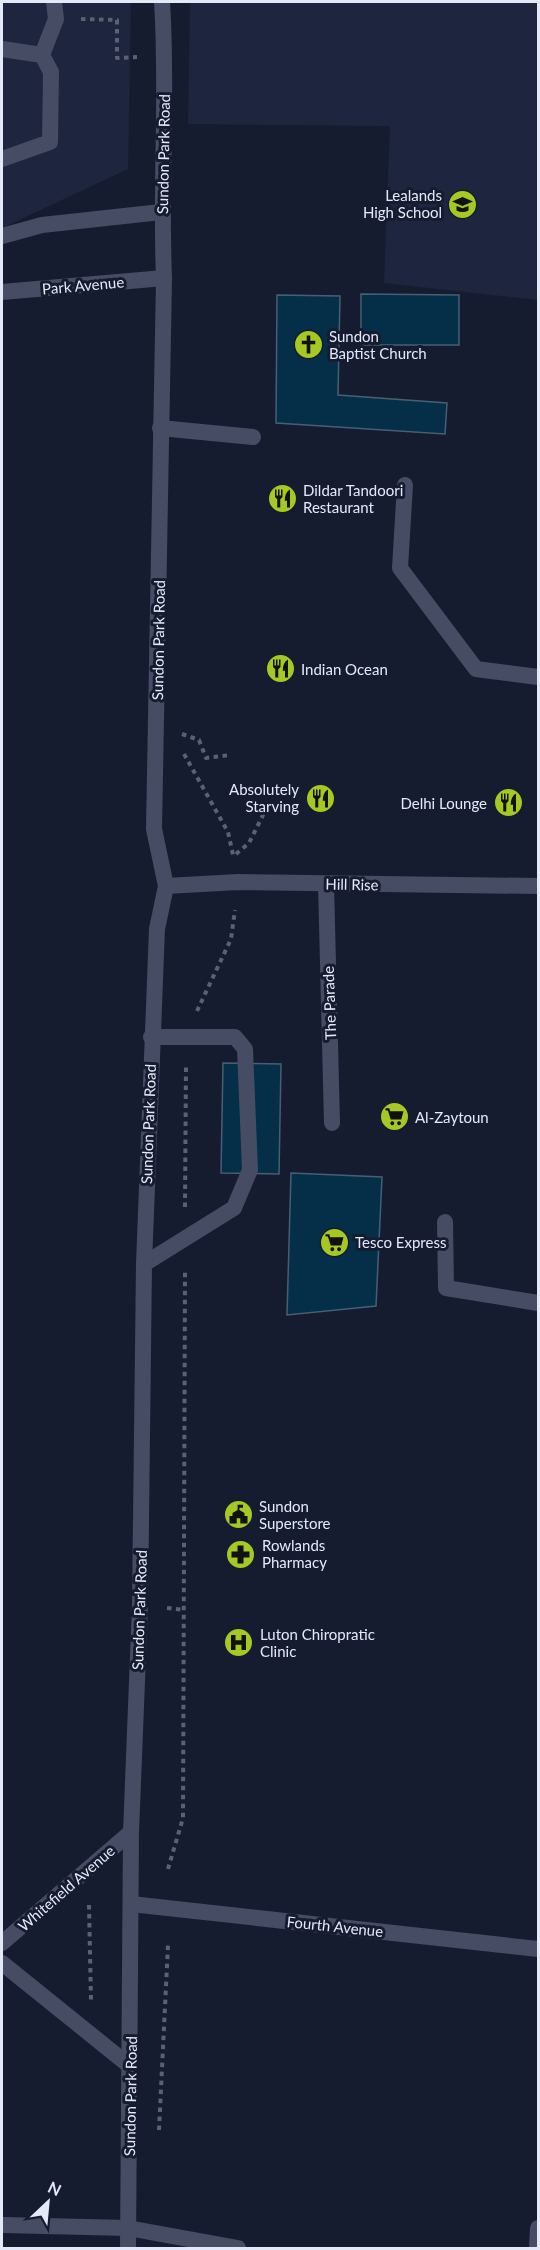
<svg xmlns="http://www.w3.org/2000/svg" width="540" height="2250" font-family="Lato,sans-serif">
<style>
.built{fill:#1e253f}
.building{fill:#052f48;stroke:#475f71;stroke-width:1.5}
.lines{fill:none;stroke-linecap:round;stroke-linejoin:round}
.path{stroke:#5b6173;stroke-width:4;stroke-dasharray:4.5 4.5;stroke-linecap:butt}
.service{stroke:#454c64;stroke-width:16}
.minor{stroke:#454c64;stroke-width:16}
.tertiary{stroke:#454c64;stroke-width:16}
.labels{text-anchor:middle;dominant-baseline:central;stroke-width:6;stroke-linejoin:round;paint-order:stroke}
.street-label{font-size:15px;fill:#e4e9f8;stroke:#161c30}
.poi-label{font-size:15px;fill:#e4e9f8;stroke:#161c30;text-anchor:start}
</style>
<rect width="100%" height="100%" fill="#161c30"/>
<g class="built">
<path d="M2,2H131L128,169L2,228Z"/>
<path d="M190,2H538V300L384,283L390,126L188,124Z"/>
</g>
<g class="building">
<path d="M361,294L459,295V345H361Z"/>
<path d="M277,295L340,296L338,395L447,403L445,434L276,423Z"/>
<path d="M223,1063L281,1064L279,1174L221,1173Z"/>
<path d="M291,1173L382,1177L376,1306L287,1315Z"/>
</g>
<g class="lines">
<g class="path">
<path d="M81,19L117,20V58L137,57"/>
<path d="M182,734L199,740L206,758L230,755"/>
<path d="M184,754L228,832L233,855"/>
<path d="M236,854L249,843L268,805"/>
<path d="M197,1011L231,939L235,910"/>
<path d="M185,1207L186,1064"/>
<path d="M167,1608L184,1610"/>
<path d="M168,1869L183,1818L185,1271"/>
<path d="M89,1905L91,2000"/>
<path d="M159,2130L168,1945"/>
</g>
<g class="service">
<path d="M2,49L42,55L51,72L50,142L2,159"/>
<path d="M42,55L56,19L54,2"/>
<path d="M160,428L253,437"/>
<path d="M405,485L400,568L476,669L538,677"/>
<path d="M445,1222L446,1288L538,1303"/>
</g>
<g class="minor">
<path d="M2,236L42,225L161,212"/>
<path d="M2,292L164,278"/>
<path d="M326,884L332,1123"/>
<path d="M166,886L238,882L538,886"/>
<path d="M144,1264L234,1208L250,1170L245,1049L235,1037H151"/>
<path d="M131,1904L538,1949"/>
<path d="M2,1943L131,1832"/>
<path d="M2,1963L131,2067"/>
<path d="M2,2225L128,2228L238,2248"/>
<path d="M537,2248L538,2228"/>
</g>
<path class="tertiary" d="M128,2248L131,1832L140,1606L144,1264L157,929L166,886L154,829L164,278C160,185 168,94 162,2"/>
</g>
<defs>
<symbol id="school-disc" viewBox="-11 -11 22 22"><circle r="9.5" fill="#a5c823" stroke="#161c30"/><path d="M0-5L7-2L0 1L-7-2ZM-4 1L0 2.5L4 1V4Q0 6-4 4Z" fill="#111"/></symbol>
<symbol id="church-disc" viewBox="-11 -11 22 22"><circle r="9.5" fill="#a5c823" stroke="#161c30"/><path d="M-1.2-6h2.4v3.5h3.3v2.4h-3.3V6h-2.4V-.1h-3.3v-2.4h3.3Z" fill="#111"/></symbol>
<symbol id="restaurant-disc" viewBox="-11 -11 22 22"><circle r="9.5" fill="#a5c823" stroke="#161c30"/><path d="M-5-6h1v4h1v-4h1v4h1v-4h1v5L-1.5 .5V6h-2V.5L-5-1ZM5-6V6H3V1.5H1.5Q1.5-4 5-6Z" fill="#111"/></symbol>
<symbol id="supermarket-disc" viewBox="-11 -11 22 22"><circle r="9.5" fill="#a5c823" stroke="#161c30"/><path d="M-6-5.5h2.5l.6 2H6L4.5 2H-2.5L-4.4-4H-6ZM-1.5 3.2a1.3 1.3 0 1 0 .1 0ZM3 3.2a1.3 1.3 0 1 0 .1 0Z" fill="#111"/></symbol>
<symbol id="civic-disc" viewBox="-11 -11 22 22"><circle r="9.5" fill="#a5c823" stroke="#161c30"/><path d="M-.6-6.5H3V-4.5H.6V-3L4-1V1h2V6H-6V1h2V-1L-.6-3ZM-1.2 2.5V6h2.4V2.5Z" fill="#111"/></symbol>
<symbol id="pharmacy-disc" viewBox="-11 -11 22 22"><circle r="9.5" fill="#a5c823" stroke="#161c30"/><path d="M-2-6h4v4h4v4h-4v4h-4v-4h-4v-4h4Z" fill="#111"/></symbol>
<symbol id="hospital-disc" viewBox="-11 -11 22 22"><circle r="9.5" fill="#a5c823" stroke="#161c30"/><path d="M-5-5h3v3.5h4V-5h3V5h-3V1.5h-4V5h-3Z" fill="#111"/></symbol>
</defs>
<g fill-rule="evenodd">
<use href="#school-disc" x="446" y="188" width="33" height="33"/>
<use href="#church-disc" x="292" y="328" width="33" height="33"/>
<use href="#restaurant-disc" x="266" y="482" width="33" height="33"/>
<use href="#restaurant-disc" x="264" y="652" width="33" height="33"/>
<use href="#restaurant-disc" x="304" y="782" width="33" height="33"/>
<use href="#restaurant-disc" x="492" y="786" width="33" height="33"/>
<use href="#supermarket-disc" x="378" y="1100" width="33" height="33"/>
<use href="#supermarket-disc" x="318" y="1226" width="33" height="33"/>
<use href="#civic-disc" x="222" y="1498" width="33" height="33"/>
<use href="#pharmacy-disc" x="224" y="1538" width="33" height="33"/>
<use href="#hospital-disc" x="222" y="1626" width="33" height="33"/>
</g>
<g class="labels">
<g class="street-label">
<text transform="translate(163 154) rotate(-89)">Sundon Park Road</text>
<text transform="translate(83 285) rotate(-5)">Park Avenue</text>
<text transform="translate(158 640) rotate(-89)">Sundon Park Road</text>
<text transform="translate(352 884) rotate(1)">Hill Rise</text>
<text transform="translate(329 1003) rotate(-92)">The Parade</text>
<text transform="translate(148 1124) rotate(-88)">Sundon Park Road</text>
<text transform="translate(139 1610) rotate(-88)">Sundon Park Road</text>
<text transform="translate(66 1888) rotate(-41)">Whitefield Avenue</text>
<text transform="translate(335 1926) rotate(6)">Fourth Avenue</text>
<text transform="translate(130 2096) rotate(-89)">Sundon Park Road</text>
</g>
<g class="poi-label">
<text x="442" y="195" text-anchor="end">Lealands<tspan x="442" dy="17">High School</tspan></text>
<text x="329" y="336">Sundon<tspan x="329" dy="17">Baptist Church</tspan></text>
<text x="303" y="490">Dildar Tandoori<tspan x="303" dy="17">Restaurant</tspan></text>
<text x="301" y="669">Indian Ocean</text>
<text x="299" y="789" text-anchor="end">Absolutely<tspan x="299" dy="17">Starving</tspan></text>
<text x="487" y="803" text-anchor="end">Delhi Lounge</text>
<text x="415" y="1117">Al-Zaytoun</text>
<text x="355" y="1242">Tesco Express</text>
<text x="259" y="1506">Sundon<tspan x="259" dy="17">Superstore</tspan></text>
<text x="262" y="1545">Rowlands<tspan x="262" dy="17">Pharmacy</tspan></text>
<text x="260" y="1634">Luton Chiropratic<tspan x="260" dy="17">Clinic</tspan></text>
</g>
</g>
<rect width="540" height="2250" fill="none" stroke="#e4e9f8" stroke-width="6"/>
<g transform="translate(48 2202) rotate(26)" stroke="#161c30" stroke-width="4.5" paint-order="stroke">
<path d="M0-4.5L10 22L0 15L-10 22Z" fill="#e4e9f8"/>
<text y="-9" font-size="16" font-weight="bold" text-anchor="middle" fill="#e4e9f8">N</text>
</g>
</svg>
